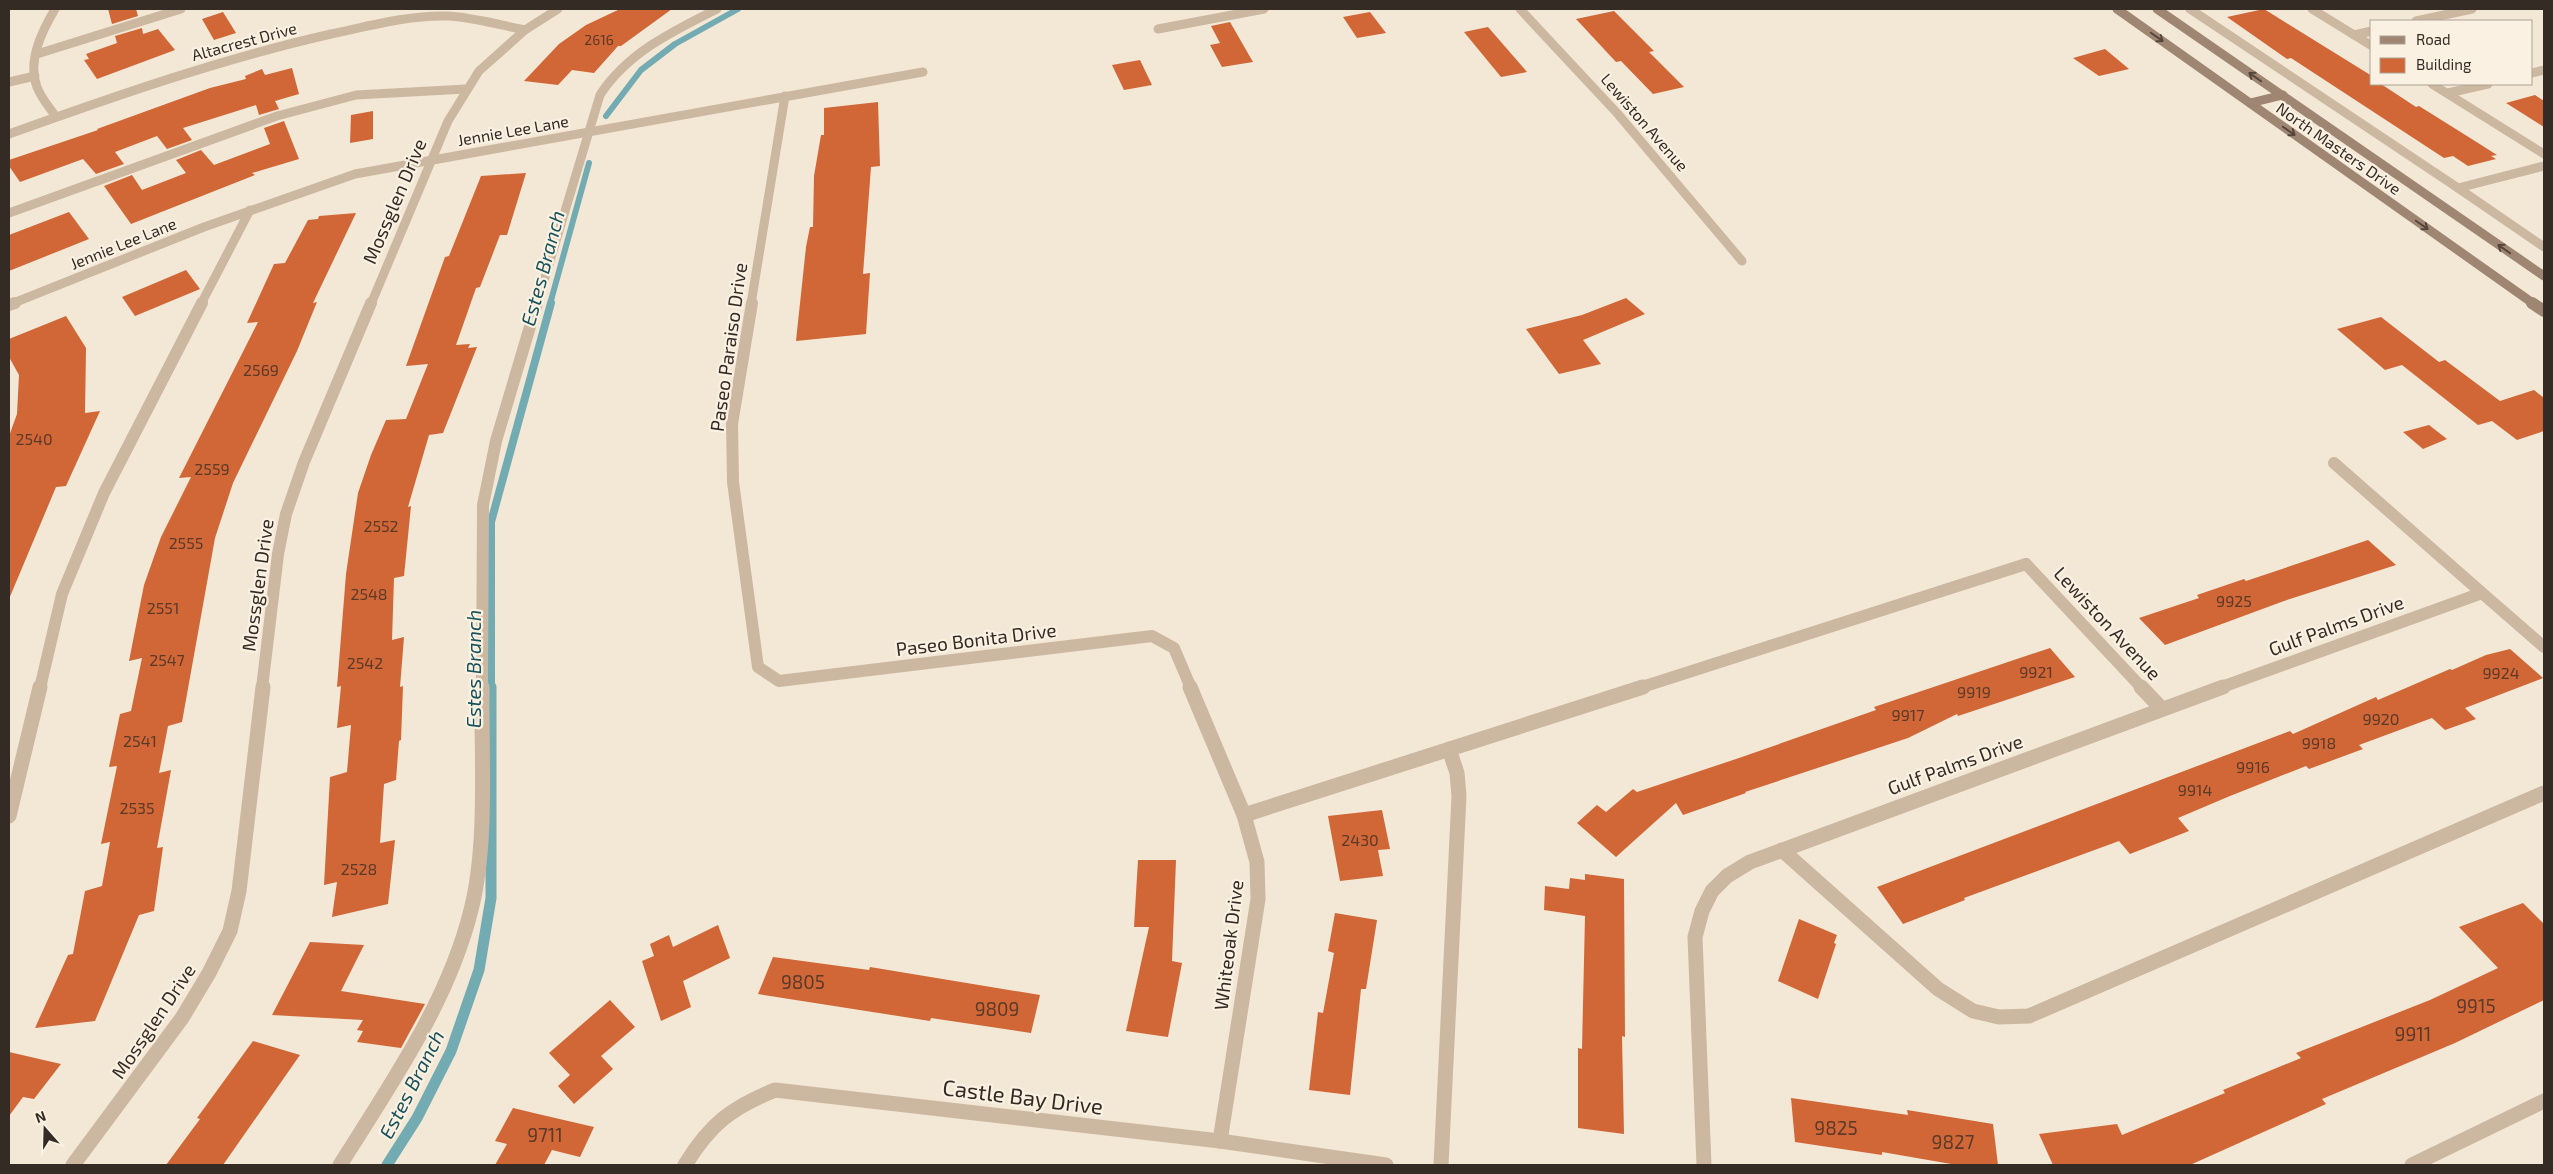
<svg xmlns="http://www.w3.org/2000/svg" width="2553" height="1174" font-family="'Exo 2',sans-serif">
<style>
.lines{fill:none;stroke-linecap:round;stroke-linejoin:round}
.stream-far2{stroke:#73abb2;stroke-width:6}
.stream-far1{stroke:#73abb2;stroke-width:8}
.stream{stroke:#73abb2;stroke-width:11}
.building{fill:#d16636}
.service-far2{stroke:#ccb8a1;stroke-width:9}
.service-far1{stroke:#ccb8a1;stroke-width:12}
.service{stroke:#ccb8a1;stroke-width:15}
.minor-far2{stroke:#ccb8a1;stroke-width:9}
.minor-far1{stroke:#ccb8a1;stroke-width:12}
.minor{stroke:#ccb8a1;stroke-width:15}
.tertiary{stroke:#ccb8a1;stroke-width:9}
.secondary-far1{stroke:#9f8673;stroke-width:9}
.secondary{stroke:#9f8673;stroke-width:12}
.oneway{stroke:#55463c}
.labels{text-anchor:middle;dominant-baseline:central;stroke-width:4.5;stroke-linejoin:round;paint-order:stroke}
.far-number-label{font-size:14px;fill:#5c3a29}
.far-street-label{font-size:16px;fill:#352b25;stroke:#fbf1e2}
.number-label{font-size:16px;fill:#5c3a29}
.street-label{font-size:19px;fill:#352b25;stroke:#fbf1e2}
.near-number-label{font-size:19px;fill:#5c3a29}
.water-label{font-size:20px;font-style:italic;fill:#17515a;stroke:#fbf1e2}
.near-street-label{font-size:22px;fill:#352b25;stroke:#fbf1e2}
</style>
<rect width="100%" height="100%" fill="#f3e7d6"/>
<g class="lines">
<g class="stream-far2">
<path d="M606,116L641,70L675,44L738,9"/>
<path d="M550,304L589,163"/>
</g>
<path class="stream-far1" d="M491,688V522L551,303"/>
<path class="stream" d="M387,1165L417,1118L451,1051L479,970L491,898V687"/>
</g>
<g class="building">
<path d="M108,9H136L138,16L112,24Z"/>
<path d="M620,9H672L621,46H618L594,73L572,70L558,85L524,81L559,44L586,25Z"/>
<path d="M2264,9L2372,76V84H2381L2416,107L2419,106L2467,136L2497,155L2491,156L2496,159L2468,166L2453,156L2444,158L2291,58L2287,59L2227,17Z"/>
<path d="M1614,11L1654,51L1649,52L1684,87L1653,94L1621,61L1616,62L1576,19Z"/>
<path d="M223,12L236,33L214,40L202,19Z"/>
<path d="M1370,12L1386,33L1357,38L1343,17Z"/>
<path d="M1230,22L1253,62L1222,67L1210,45L1220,43L1211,26Z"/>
<path d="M1488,27L1527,72L1501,77L1464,32Z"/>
<path d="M142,28L143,34L158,29L175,50L97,79L84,60L89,59L86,54L117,43L115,36Z"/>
<path d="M2105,49L2129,69L2099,76L2073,58Z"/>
<path d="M1140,60L1152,85L1124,90L1112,65Z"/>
<path d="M292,68L299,94L275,101L279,109L259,115L256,105L183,128L192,140L167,149L157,136L115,152L124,164L96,174L83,159L20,182L9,166V160L98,130L97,129L210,88L246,79L245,76L262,69L265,75Z"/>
<path d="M2535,95L2544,101V127L2506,103Z"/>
<path d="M878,102L880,166L871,167L863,274L870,273L866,334L796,341L806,247L810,227H813L814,176L821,135H824V108Z"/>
<path d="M373,111V139L350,143L351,115Z"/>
<path d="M284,121L299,159L252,173L255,175L131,224L104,186L132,175L142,190L186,173L176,160L201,150L214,165L270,144L264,128Z"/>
<path d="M526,173L507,235H500L480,287L476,288L456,345L470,344L468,348L477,347L443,433L429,435L408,507L411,506L404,576L394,578L392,640L404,637L400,687L403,686L401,740L399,741L396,780L384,784L380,843L395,840L388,904L332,917L337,882L324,885L330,777L347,772L351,725L337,728L341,686L337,687L346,574L358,493L371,455L386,420L406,419L428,364L406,366L445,257L449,256L481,176Z"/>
<path d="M69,212L89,239L9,271V235Z"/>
<path d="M356,213L313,303L317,302L297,351L233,483L215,538L182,722L168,726L159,773L171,770L157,848L163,847L154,911L139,915L95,1021L35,1028L68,955L73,954L85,891L102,886L110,842L101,844L117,766L109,767L120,714L131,711L142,658L129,661L144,585L161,537L191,477L179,478L258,322L247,323L274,264L285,263L308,220L318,219L319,216Z"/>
<path d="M186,270L200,289L135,316L122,297Z"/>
<path d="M1626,298L1645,314L1583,340L1601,364L1559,374L1526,329L1582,315Z"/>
<path d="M66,316L86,348L85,413L100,411L66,486L56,487L9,599V436L17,414L19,375L9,357V339Z"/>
<path d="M2381,317L2439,362L2445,360L2500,401L2534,390L2544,398V431L2517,440L2492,421L2478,425L2402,365L2385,370L2337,329Z"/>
<path d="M2429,425L2447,439L2423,449L2403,432Z"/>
<path d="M2368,540L2396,565L2284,601L2165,645L2139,618L2199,598L2197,595L2244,579L2246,581Z"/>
<path d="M2050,648L2075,677L1958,716L1957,714L1908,738L1745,792L1746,793L1683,815L1676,803L1616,857L1577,823L1597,805L1606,812L1633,789L1637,792L1739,758L1876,710L1874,707Z"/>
<path d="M2510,649L2543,678L2465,708L2476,719L2445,730L2432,718L2359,745L2363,749L2309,769L2306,766L2230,796L2178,818L2189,831L2130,854L2119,841L1964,898L1965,900L1903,924L1877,887L2290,731L2293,734L2376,697L2378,700L2450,669L2452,670L2486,655Z"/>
<path d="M1382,810L1390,849L1378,850L1383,876L1340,881L1328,816Z"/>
<path d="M1138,860H1176L1172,961L1182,963L1168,1037L1126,1031L1149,927H1134Z"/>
<path d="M1585,874L1624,879L1625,1037L1622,1036L1624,1134L1578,1128V1048L1582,1049L1585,916L1544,910L1545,886L1569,889L1570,878L1585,880Z"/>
<path d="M2523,903L2544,924V1000L2455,1043L2322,1099L2326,1104L2190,1165H2053L2039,1134L2117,1124L2122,1135L2225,1093L2223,1090L2301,1058L2296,1053L2430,1000L2498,968L2459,927Z"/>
<path d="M1335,913L1377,920L1366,989H1361L1350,1095L1309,1090L1318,1012L1323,1013L1334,953L1328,951Z"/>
<path d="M1799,919L1837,935L1834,943L1836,944L1818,999L1778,981Z"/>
<path d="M718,925L730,958L683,981L691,1007L661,1021L642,961L654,956L650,944L669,935L673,947Z"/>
<path d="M310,942L364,945L341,991L425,1004L401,1048L357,1042L363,1031L357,1030L363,1020L272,1015Z"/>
<path d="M773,957L869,970L870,967L1040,995L1031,1033L931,1018L930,1021L758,994Z"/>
<path d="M610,1000L635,1027L601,1056L613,1069L574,1104L558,1086L570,1075L549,1053Z"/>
<path d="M253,1041L300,1055L223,1165H166L200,1119L197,1118Z"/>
<path d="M9,1052L61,1064L34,1099L23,1097L9,1116Z"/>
<path d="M1791,1098L1908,1115L1907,1110L1993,1124L1998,1165H1957L1882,1152V1155L1795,1142Z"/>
<path d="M513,1108L538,1114L594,1127L580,1157L552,1150L544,1165H495L507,1144L495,1141Z"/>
</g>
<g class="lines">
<g class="service-far2">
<path d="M2190,9L2458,188"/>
<path d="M37,54L181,9"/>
<path d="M2532,73L2544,70"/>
<path d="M9,82L35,76"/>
<path d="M2448,93L2488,84"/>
<path d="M2544,166L2458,188L2544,247"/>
<path d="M9,213L277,116L356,95L466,89"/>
<path d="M201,304L250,210"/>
<path d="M537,304L600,95C627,53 673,31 717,9"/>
</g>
<g class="service-far1">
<path d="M2334,463L2482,593"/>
<path d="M40,688L62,594L104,493L202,303"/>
<path d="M482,688L483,505L496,441L537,303"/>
<path d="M1639,688L2026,564"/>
</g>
<g class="service">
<path d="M1244,815L1643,687"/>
<path d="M9,816L40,687"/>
<path d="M1782,850L1938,989L1973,1011L1999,1017L2029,1016L2544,793"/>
<path d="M340,1165C390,1085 448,1003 471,910C488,844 481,756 482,687"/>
<path d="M1441,1165L1459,796L1457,773L1449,749"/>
</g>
<g class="minor-far2">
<path d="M55,9C42,31 27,61 37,87C41,98 50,108 56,117"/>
<path d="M1520,9L1617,113L1742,261"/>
<path d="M2312,9L2372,46"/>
<path d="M2416,21L2472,9"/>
<path d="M2354,35L2372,31"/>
<path d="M2432,84L2544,154"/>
<path d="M9,134C115,96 221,59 331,34C369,26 408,15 447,16C473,17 499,25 525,30"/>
<path d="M11,304L204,227L355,174L923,72"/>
<path d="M371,304L448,121L479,71L525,30L558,9"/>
<path d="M751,304L785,96"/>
</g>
<g class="minor-far1">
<path d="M752,303L732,424L733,482L758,667L779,681L1152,636L1174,648L1191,688"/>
<path d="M9,305L15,303"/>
<path d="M2026,564L2142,688"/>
<path d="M262,688L278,554L286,514L304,462L371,303"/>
<path d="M2219,688L2482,593L2544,647"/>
</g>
<g class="minor">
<path d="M1190,687L1244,815L1257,862L1258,899L1220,1141"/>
<path d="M2141,687L2162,709"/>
<path d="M73,1165L182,1018L209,973L230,931L239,891L263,687"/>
<path d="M685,1165C710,1124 731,1108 775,1090L1220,1141L1386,1165"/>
<path d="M1704,1165L1695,937L1702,911L1712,891L1727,876L1750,862L2223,687"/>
<path d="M2412,1165L2544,1101"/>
</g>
<path class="tertiary" d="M1158,29L1264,9"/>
<g class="secondary-far1">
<path d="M2117,9L2534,304"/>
<path d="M2157,9L2544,276"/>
<path d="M2250,103L2283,95"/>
</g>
<path class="secondary" d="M2532,303L2544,311"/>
</g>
<defs><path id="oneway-shaft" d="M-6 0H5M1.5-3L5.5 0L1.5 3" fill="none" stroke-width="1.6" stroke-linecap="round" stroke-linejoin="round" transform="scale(1.25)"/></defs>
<g class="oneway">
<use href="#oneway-shaft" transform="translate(2157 37) rotate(35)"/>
<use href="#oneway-shaft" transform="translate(2255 77) rotate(-145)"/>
<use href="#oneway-shaft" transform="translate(2289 131) rotate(35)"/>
<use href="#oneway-shaft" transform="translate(2422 225) rotate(35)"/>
<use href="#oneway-shaft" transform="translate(2504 249) rotate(-145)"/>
</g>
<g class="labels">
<g class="far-number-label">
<text x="599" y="39">2616</text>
</g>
<g class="far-street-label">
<text transform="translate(244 41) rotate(-15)">Altacrest Drive</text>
<text transform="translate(1645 122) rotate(49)">Lewiston Avenue</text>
<text transform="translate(513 130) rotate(-10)">Jennie Lee Lane</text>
<text transform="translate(2339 148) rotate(35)">North Masters Drive</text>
<text transform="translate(123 243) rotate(-22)">Jennie Lee Lane</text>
</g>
<g class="number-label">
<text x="261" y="369">2569</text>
<text x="34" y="438">2540</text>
<text x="212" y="468">2559</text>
<text x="381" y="525">2552</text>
<text x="186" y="542">2555</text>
<text x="369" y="593">2548</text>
<text x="2234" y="600">9925</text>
<text x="163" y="607">2551</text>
<text x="167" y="659">2547</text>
<text x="365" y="662">2542</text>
<text x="2036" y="671">9921</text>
<text x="2501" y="672">9924</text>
<text x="1974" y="691">9919</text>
<text x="1908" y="714">9917</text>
<text x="2381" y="718">9920</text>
<text x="140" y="740">2541</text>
<text x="2319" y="742">9918</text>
<text x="2253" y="766">9916</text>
<text x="2195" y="789">9914</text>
<text x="137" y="807">2535</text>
<text x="1360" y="839">2430</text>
<text x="359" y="868">2528</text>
</g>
<g class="street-label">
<text transform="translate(394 201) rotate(-67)">Mossglen Drive</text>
<text transform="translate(728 347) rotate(-82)">Paseo Paraiso Drive</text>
<text transform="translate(257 585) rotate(-82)">Mossglen Drive</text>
<text transform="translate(2108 623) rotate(47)">Lewiston Avenue</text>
<text transform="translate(2336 625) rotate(-20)">Gulf Palms Drive</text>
<text transform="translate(976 639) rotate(-7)">Paseo Bonita Drive</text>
<text transform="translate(1955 764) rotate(-20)">Gulf Palms Drive</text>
<text transform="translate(1228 945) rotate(-83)">Whiteoak Drive</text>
<text transform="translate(153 1021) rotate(-56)">Mossglen Drive</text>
</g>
<g class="near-number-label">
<text x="803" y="981">9805</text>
<text x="2476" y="1005">9915</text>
<text x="997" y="1008">9809</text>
<text x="2413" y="1033">9911</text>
<text x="1836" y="1127">9825</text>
<text x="545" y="1134">9711</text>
<text x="1953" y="1141">9827</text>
</g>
<g class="water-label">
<text transform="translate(542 268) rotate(-75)">Estes Branch</text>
<text transform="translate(473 669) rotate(-90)">Estes Branch</text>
<text transform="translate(411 1084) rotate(-63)">Estes Branch</text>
</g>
<g class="near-street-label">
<text transform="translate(1023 1096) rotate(7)">Castle Bay Drive</text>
</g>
</g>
<rect width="2553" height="1174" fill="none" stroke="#352b25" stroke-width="20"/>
<rect x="2370" y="20" width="162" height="65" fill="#fbf1e2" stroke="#aca296"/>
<rect x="2380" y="36" width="25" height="8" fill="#9f8673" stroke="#aca296"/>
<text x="2416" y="45" font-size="15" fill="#352b25">Road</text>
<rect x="2380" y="58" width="25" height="15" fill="#d16636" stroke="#aca296"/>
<text x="2416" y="70" font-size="15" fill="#352b25">Building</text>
<g transform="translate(45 1129) rotate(340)" stroke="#fbf1e2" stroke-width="4" paint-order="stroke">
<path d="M0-4L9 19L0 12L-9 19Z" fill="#352b25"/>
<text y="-8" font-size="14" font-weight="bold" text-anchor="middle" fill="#352b25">N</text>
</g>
</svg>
